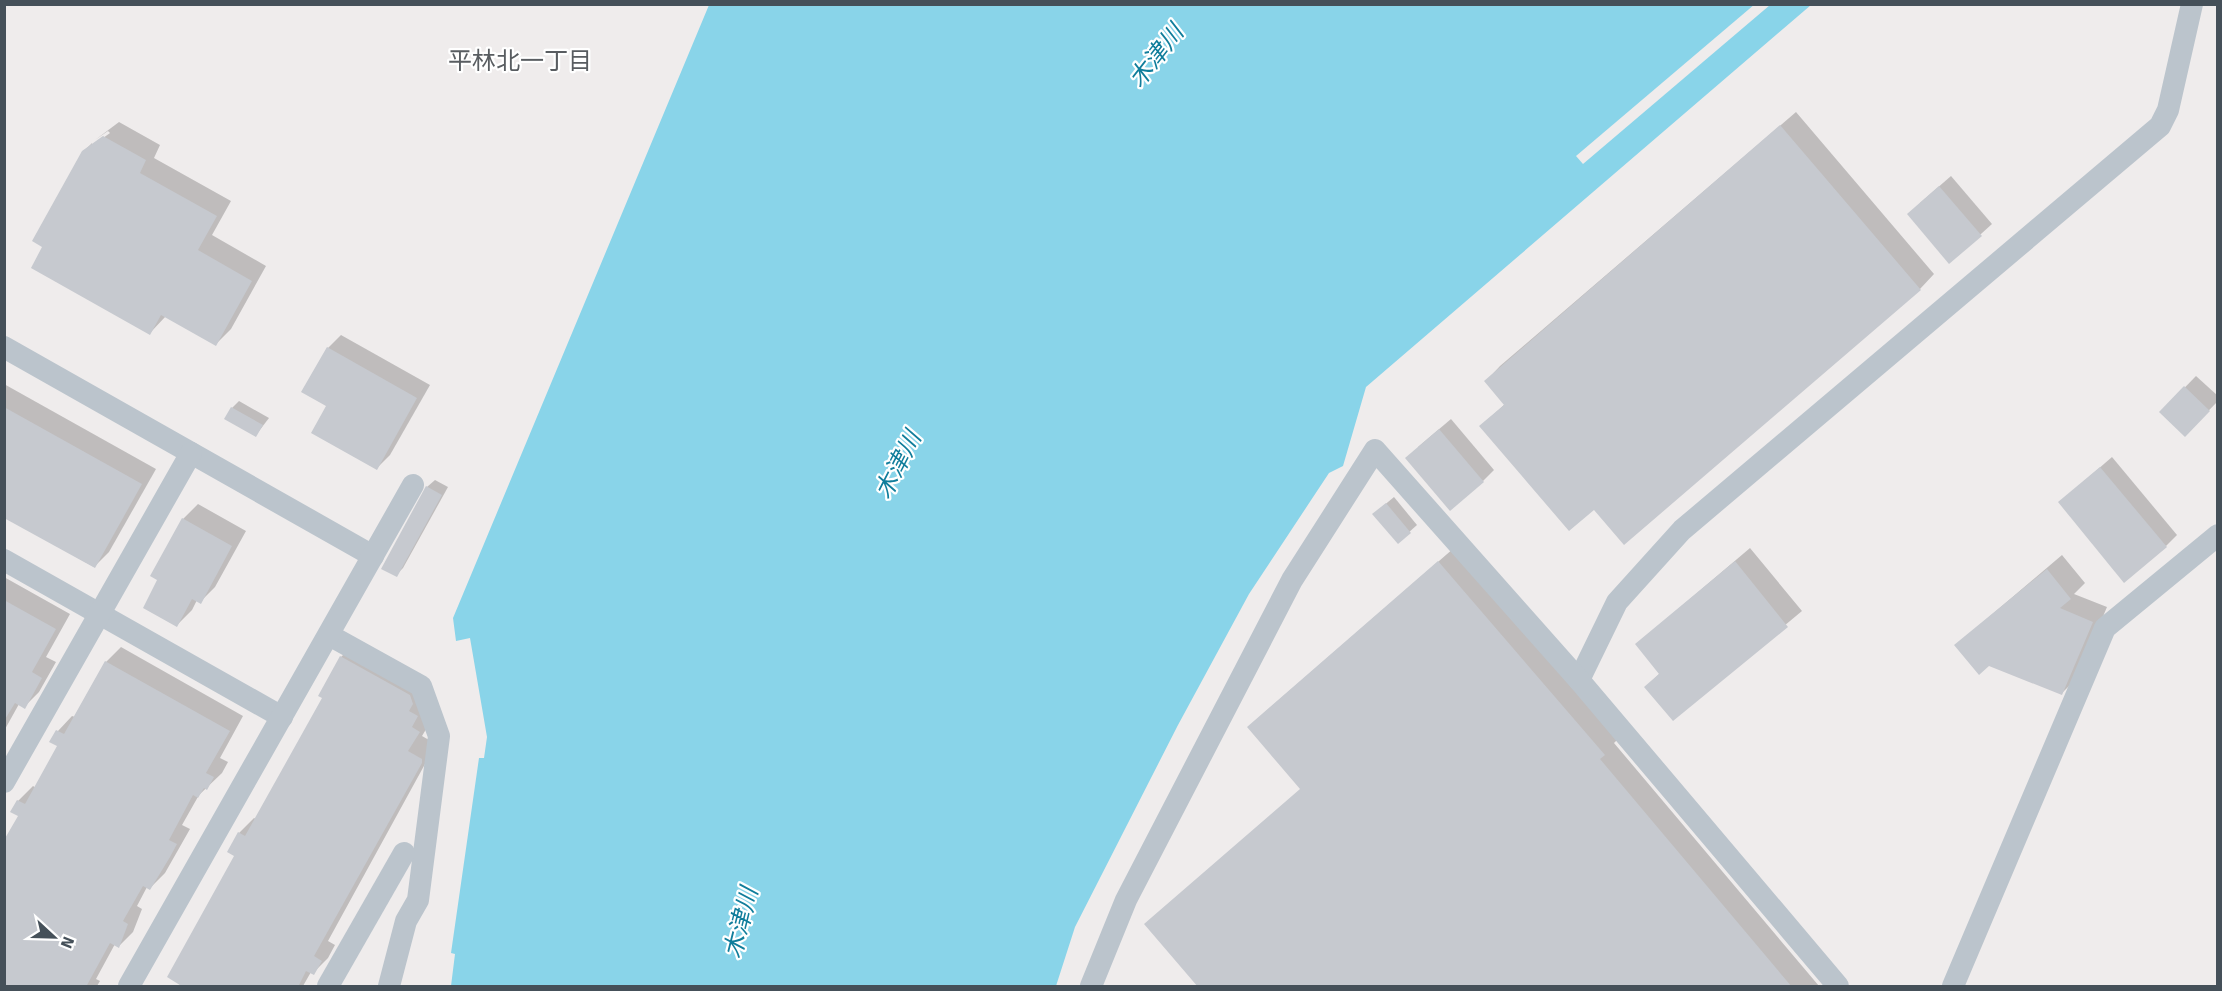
<svg xmlns="http://www.w3.org/2000/svg" width="2222" height="991" font-family="Signika,'Noto Sans JP',sans-serif">
<style>
.water{fill:#89d4e9}
.pier{fill:#efecec}
.shadow{fill:#0003}
.building{fill:#c6c9cf}
.lines{fill:none;stroke-linecap:round;stroke-linejoin:round}
.minor{stroke:#bbc4cc;stroke-width:22}
.labels{text-anchor:middle;dominant-baseline:central;stroke-width:4.5;stroke-linejoin:round;paint-order:stroke}
.water-label{font-size:24px;font-style:italic;fill:#107d9b;stroke:#fff}
.neighbourhood-label{font-size:24px;fill:#595d61;stroke:#fff}
</style>
<rect width="100%" height="100%" fill="#efecec"/>
<path class="water" d="M709,5H1811L1366,387L1343,466L1329,473L1249,594L1178,725L1075,927L1056,986H451L455,954L451,953L479,758H484L487,737L470,638L456,641L453,618Z"/>
<path class="pier" d="M1755,4L1770,5L1583,164L1576,156Z"/>
<g class="shadow">
<path d="M1796,112L1934,274L1920,289L1594,507L1481,426L1505,404L1486,381L1500,366Z"/>
<path d="M119,122L160,145L154,158L231,201L212,235L266,266L231,329L216,344L166,316L150,333L44,247L83,152L92,143V146L110,133L108,131L95,140Z"/>
<path d="M1951,176L1992,224L1950,262L1920,203Z"/>
<path d="M341,335L430,385L390,455L377,468L328,406V348Z"/>
<path d="M2196,376L2218,396V401L2185,435L2161,412Z"/>
<path d="M4,384L156,469L109,552L94,567L4,516Z"/>
<path d="M239,401L269,418L256,435L232,408Z"/>
<path d="M1451,419L1494,470L1483,481L1418,447Z"/>
<path d="M2112,457L2177,535L2166,546L2060,502Z"/>
<path d="M435,480L448,487L403,568L396,575L427,487Z"/>
<path d="M1394,497L1417,525L1398,542L1382,507Z"/>
<path d="M198,504L246,531L215,587L200,602L197,600L192,610L177,625L159,580L183,519Z"/>
<path d="M1454,548L1618,739L1614,743L1819,986H1199L1301,788L1264,713Z"/>
<path d="M1750,548L1802,611L1673,719L1646,687L1660,673L1637,644Z"/>
<path d="M2062,555L2085,583L2074,594L2107,607L2077,678L2062,693L1956,645Z"/>
<path d="M4,577L70,614L46,657L56,662L39,692L24,707L19,704L4,731Z"/>
<path d="M356,642L425,681L434,716L422,736L436,744L328,941L335,945L328,958L313,973L311,972L303,986H186L236,856L239,833L254,818L256,819L324,698L341,657Z"/>
<path d="M121,647L243,716L220,758L228,762L222,773L199,795L182,825L190,829L165,873L150,888L147,887L137,906L142,909L133,932L119,946L115,944L96,979L100,981L97,986H4L20,816L18,801L33,786L36,788L59,745L51,741L58,731L72,716L75,717L106,662Z"/>
</g>
<g class="building">
<path d="M1780,125L1921,290L1624,545L1594,510L1569,531L1479,426L1504,405L1484,381Z"/>
<path d="M103,136L146,160L140,173L217,216L198,250L252,281L216,346L161,315L150,335L31,268L42,247L32,241L82,151Z"/>
<path d="M1939,186L1982,236L1949,264L1907,214Z"/>
<path d="M327,347L417,398L377,470L311,433L326,406L301,392Z"/>
<path d="M2184,386L2210,411L2185,437L2159,412Z"/>
<path d="M4,407L142,484L95,568L4,518Z"/>
<path d="M231,407L263,425L256,437L224,419Z"/>
<path d="M1439,429L1484,482L1450,511L1405,458Z"/>
<path d="M2100,467L2167,547L2124,583L2058,502Z"/>
<path d="M426,486L442,495L397,577L381,569Z"/>
<path d="M1386,503L1411,533L1398,544L1372,514Z"/>
<path d="M182,518L232,546L201,604L192,599L177,627L143,608L157,580L150,576Z"/>
<path d="M1438,561L1605,755L1600,759L1792,987H1198L1144,924L1300,789L1247,727Z"/>
<path d="M1735,561L1788,627L1673,721L1644,687L1659,674L1635,644Z"/>
<path d="M2047,569L2071,599L2060,608L2093,622L2062,695L1989,666L1979,675L1954,645Z"/>
<path d="M4,600L56,629L32,672L42,678L25,709L15,703L4,721Z"/>
<path d="M340,656L410,695L413,704L409,711L418,716L412,727L420,732L408,751L422,759V763L314,956L322,961L314,975L306,971L298,987H183L167,977L234,856L227,852L238,832L245,836L322,698L318,696Z"/>
<path d="M105,661L230,731L206,773L214,777L207,790L204,788L198,798L193,795L169,840L177,844L170,857L150,890L143,886L123,921L128,924L119,948L110,943L86,987H4V840L18,816L10,812L17,800L25,804L57,746L49,742L56,730L64,734Z"/>
</g>
<g class="lines">
<g class="minor">
<path d="M4,347L373,556"/>
<path d="M4,560L282,717"/>
<path d="M329,635L421,686L439,736L418,900L406,921L389,986"/>
<path d="M1579,680L1617,602L1682,530L2160,126L2168,110L2192,4"/>
<path d="M4,782L191,453"/>
<path d="M129,986L413,485"/>
<path d="M328,986L404,853"/>
<path d="M1091,986L1126,900L1292,580L1375,450L1579,680L1838,986"/>
<path d="M1953,986L2105,628L2218,535"/>
</g>
</g>
<g class="labels">
<g class="water-label">
<text transform="translate(1156 56) rotate(-52)">木津川</text>
<text transform="translate(898 465) rotate(-63)">木津川</text>
<text transform="translate(741 923) rotate(-76)">木津川</text>
</g>
<g class="neighbourhood-label">
<text x="520" y="61">平林北一丁目</text>
</g>
</g>
<rect width="2222" height="991" fill="none" stroke="#455059" stroke-width="12"/>
<g transform="translate(54 937) rotate(112)" stroke="#ffffff" stroke-width="4.5" paint-order="stroke">
<path d="M0-4.5L10 22L0 15L-10 22Z" fill="#455059"/>
<text y="-9" font-size="16" font-weight="bold" text-anchor="middle" fill="#455059">N</text>
</g>
</svg>
